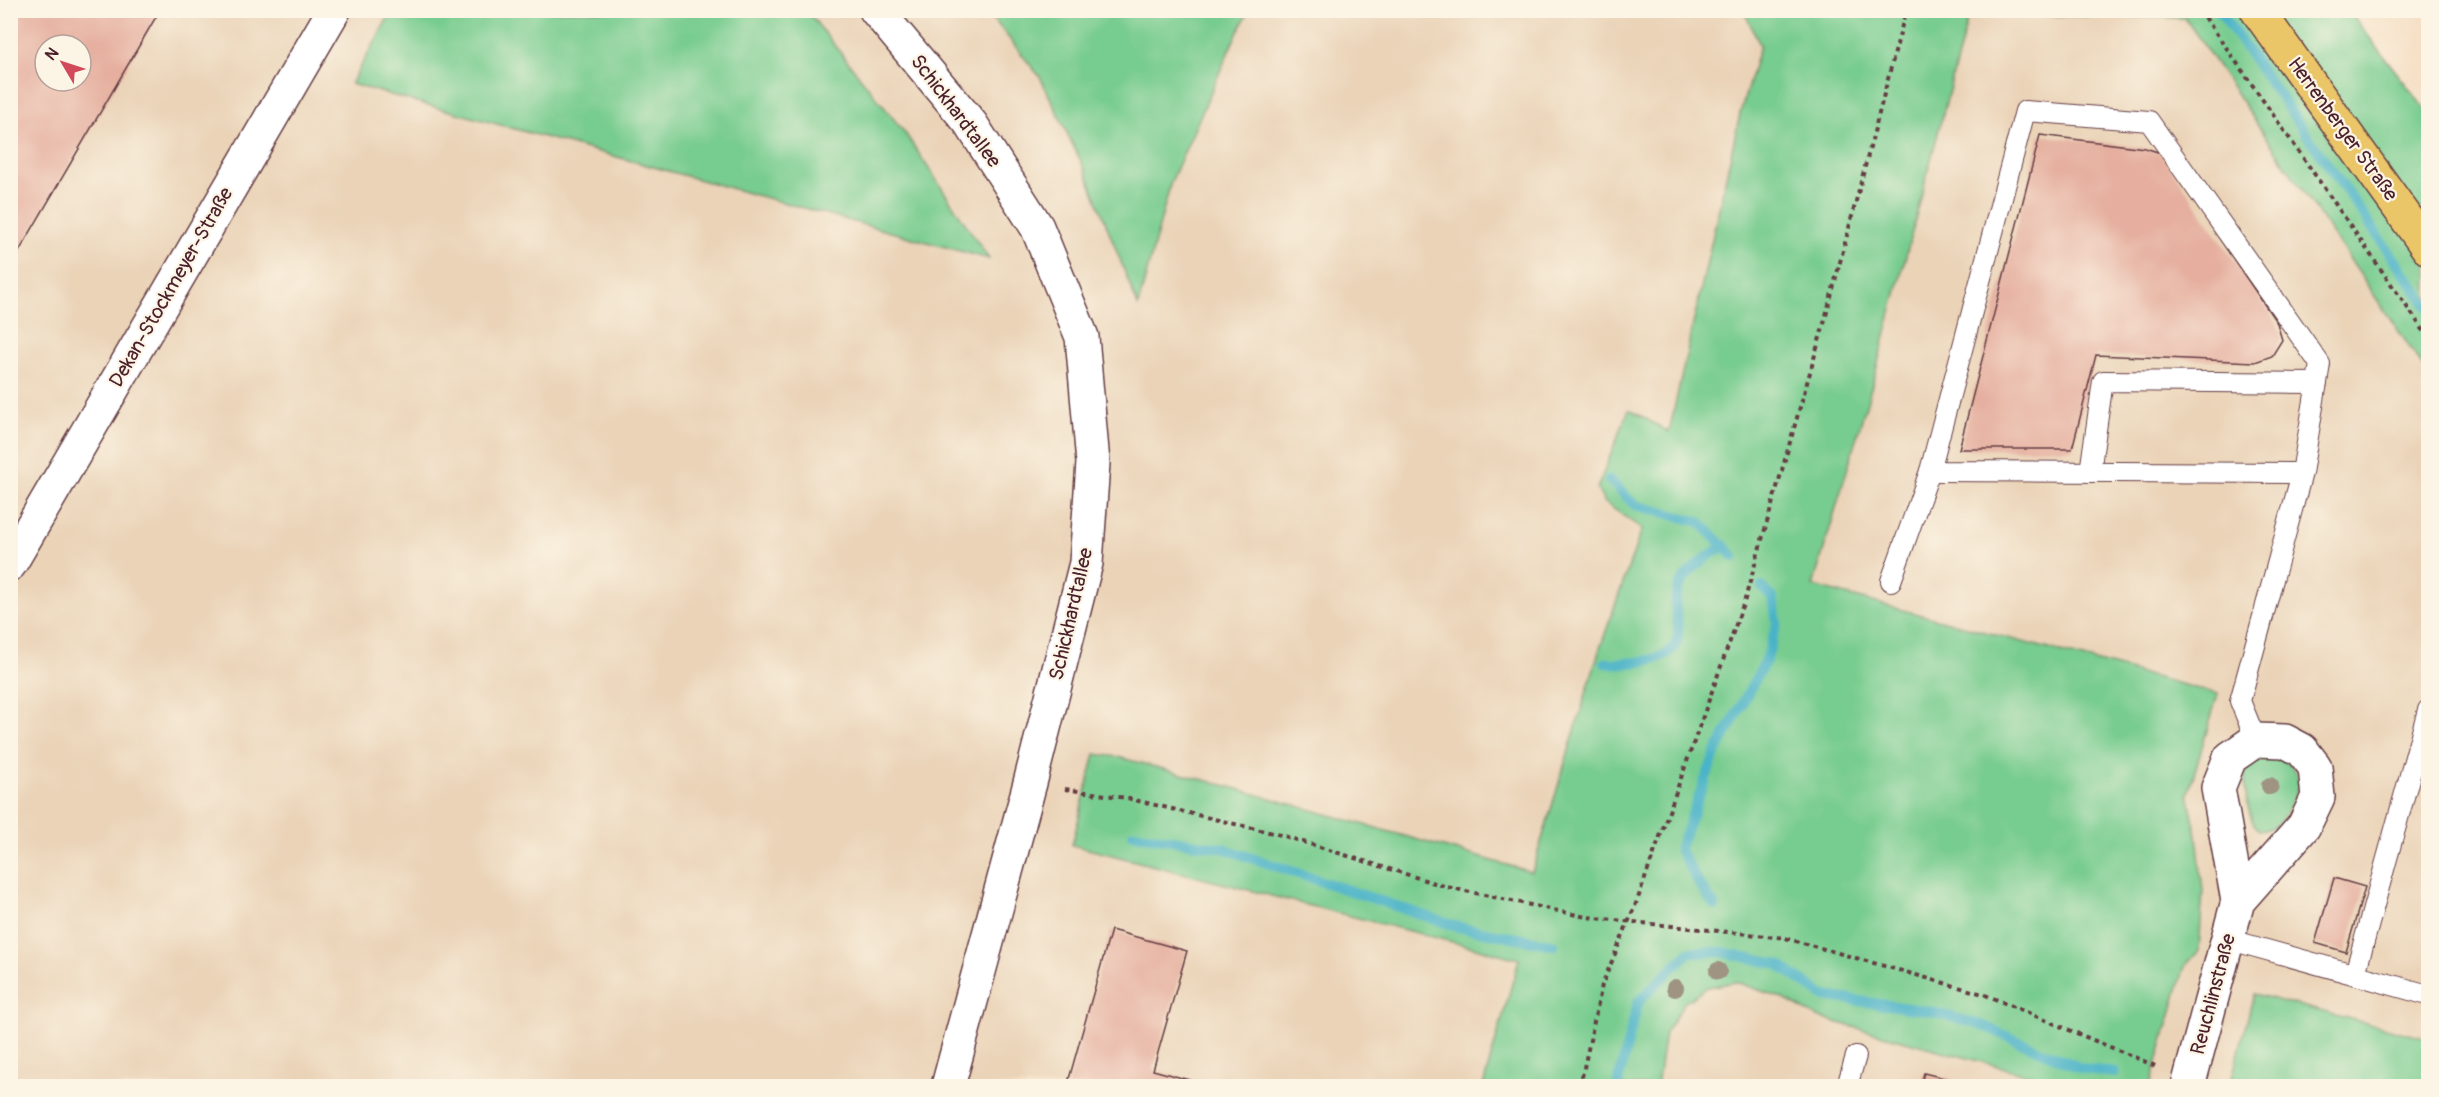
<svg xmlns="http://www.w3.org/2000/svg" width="2439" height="1097" font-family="Pangolin,sans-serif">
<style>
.built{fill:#ead3b7;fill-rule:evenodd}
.green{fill:#77cc8f;stroke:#60765d;stroke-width:1.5}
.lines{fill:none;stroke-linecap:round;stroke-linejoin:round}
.stream{stroke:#49b3c7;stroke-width:10}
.building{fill:#e5ae9e;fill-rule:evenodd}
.service-casing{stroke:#643c43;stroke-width:22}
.minor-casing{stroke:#643c43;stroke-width:36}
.primary-casing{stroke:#643c43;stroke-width:36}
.path{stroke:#643c43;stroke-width:4;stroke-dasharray:4.5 4.5;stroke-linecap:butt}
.service{stroke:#fff;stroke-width:20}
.minor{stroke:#fff;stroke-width:33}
.primary{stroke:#ebc669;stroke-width:33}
.tree{fill:#9f9382}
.labels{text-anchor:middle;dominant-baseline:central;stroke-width:4.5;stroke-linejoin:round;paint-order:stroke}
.street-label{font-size:20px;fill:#4a1f2b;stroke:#fcf5e5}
</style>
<rect width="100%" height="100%" fill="#fcf5e5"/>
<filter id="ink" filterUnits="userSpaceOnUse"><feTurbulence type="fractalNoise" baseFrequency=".0167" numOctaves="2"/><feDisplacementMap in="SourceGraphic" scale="12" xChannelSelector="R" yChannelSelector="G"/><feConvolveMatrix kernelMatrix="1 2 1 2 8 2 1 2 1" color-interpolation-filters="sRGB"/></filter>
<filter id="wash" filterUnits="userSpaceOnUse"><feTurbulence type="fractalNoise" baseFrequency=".008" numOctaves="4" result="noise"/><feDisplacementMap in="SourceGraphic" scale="24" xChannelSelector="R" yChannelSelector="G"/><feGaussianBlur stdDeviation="1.35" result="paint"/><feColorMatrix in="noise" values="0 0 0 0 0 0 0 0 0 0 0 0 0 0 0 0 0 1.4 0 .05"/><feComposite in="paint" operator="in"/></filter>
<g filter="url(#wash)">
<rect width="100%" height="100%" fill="#f6e1c8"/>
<path class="built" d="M10,11H2185V18L2428,374V1086H11ZM45,45H81V81H45Z"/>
<g class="green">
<path d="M392,11H807L905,133L989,259L351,84Z"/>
<path d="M987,11H1249L1233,42L1171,182L1138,306L1086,172L1040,77Z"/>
<path d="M1744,11H2349L2428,113V374L2185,18L1969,14L1874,378L1813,586L2218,694L2188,794L2197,835L2203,891L2199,951L2185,966L2150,1086H2070L1817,1017L1784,999L1736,982L1708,987L1684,1003L1665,1033L1657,1086H1483L1519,959L1072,845L1095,754L1118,757L1227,786L1532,872L1599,651L1642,529L1604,502L1597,489L1629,409L1669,432L1740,114L1760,45Z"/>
<path d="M2274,755C2285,760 2294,765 2298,777C2302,788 2283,821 2274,827C2270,829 2265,830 2260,831C2250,822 2250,814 2247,801C2242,775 2242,757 2274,755Z"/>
<path d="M2254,994L2428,1039V1086H2230Z"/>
</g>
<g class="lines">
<g class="stream">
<path d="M2219,10L2428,307"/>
<path d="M1609,480L1635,505L1700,522L1734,557"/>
<path d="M1605,663C1624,664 1670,664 1677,641C1682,625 1670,605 1679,586C1689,568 1708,557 1724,545"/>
<path d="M1133,834L1222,848L1458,927L1554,945"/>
<path d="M1715,906L1699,884L1679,849L1715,754L1767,658L1777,623L1773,598L1762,587"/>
<path d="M1617,1086L1638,1002L1689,952H1722L1777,964L1824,996L1929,1011L1981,1025L2081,1068L2115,1073"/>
</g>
</g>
<g id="blocks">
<g class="building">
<path d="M10,10H160L10,267ZM45,45H81V81H45Z"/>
<path d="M2040,135L2145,148L2161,153L2277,323L2282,340L2272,356L2255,362L2096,355L2072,449H1959Z"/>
<path d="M2334,878L2365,887L2346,952L2315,943Z"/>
<path d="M1111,930L1187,951L1153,1070L1211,1086H1067Z"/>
<path d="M1924,1073L1975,1086H1920Z"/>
</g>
</g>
</g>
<g filter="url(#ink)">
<use href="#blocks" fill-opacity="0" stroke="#643c43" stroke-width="1.5"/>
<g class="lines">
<defs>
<g id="service">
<path d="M2090,472L2103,381L2317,383"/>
<path d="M1891,581L1930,471"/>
<path d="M2256,740L2240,701L2302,473L2320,364L2149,121L2025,111L1930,471L2302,473"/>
<path d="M2227,939L2428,995"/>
<path d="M2355,974L2428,710"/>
<path d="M1847,1086L1856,1056"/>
</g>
<g id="minor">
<path d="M876,10L971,124L1037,227L1082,337L1093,463L1086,563L1030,783L948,1086"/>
<path d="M10,564L334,10"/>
<path d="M2188,1086L2238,901L2304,826L2318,797L2315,767L2302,750L2285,741L2256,740L2230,758L2218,788L2238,901"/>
</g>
<path id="primary" d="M2257,10L2428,248"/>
</defs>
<use href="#service" class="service-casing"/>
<use href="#minor" class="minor-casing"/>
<use href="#primary" class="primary-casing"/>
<g class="path">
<path d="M2200,10L2428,337"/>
<path d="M1065,789L1126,798L1281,835L1447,887L1586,917L1785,938L1983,994L2158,1067"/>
<path d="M1580,1086L1602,985L1637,901L1745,599L1823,327L1906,10"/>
</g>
<use href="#service" class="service"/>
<use href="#minor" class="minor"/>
<use href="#primary" class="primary"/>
</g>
<g class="tree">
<circle cx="2270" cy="786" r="9"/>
<circle cx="1718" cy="971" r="9"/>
<circle cx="1675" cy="988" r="9"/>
</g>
</g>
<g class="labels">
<g class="street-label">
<text transform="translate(956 111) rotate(53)">Schickhardtallee</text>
<text transform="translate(2343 129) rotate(54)">Herrenberger Straße</text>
<text transform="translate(171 287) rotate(-60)">Dekan-Stockmeyer-Straße</text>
<text transform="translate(1071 614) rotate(-77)">Schickhardtallee</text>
<text transform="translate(2213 994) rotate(-75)">Reuchlinstraße</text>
</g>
</g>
<rect width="2439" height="1097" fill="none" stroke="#fcf5e5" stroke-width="36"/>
<g transform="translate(63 63) rotate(309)"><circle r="28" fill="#fcf5e5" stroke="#b59f9b" stroke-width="1.5"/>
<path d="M0-4.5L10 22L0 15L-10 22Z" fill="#d1495b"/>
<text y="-9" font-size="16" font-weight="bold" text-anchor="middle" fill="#4a1f2b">N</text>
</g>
</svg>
